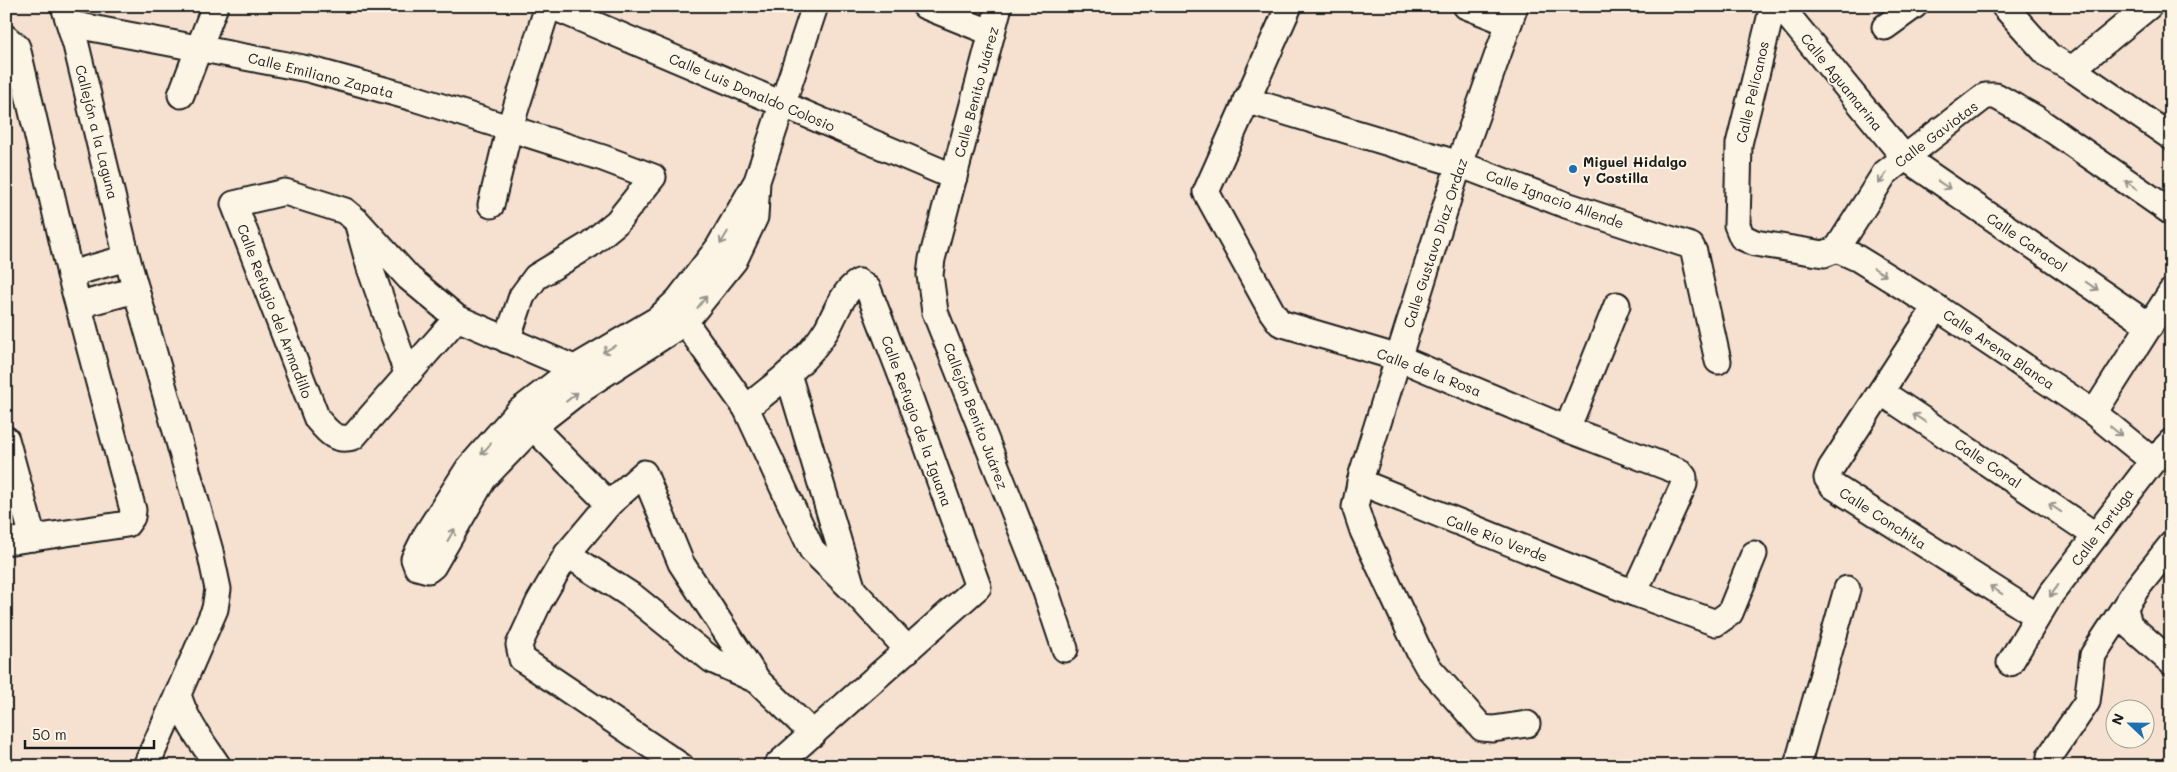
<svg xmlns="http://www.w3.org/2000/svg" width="2177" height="772" font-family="Mali,sans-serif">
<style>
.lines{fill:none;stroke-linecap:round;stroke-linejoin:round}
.minor-casing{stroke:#1c1c1c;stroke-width:29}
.minor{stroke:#fcf5e5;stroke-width:25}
.oneway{stroke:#97938b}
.poi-dot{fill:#1f6fb2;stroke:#fcf5e5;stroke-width:2}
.labels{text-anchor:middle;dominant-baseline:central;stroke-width:4;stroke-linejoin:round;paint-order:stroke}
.street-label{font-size:14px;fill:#1c1c1c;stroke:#fcf5e5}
.poi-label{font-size:14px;font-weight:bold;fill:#1c1c1c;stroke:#fcf5e5;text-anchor:start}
</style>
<rect width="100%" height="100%" fill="#f6e1d1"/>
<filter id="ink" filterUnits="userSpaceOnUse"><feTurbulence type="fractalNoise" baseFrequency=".02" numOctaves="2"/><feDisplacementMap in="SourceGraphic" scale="10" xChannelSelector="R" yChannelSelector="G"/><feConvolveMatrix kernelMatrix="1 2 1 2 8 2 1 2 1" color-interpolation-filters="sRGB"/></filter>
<g filter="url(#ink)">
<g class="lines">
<defs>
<g id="minor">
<path d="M64,6L76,45L127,258L210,551L218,589L215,609L178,694C185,721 203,743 218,766"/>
<path d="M551,6L954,177"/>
<path d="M925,6L992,33"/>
<path d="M999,6L932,259L930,275L935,312L1046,592L1065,649"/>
<path d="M1289,6L1206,192L1272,312L1280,323L1399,358L1567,429L1680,472L1684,477V484L1634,593"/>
<path d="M1466,6L1509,23"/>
<path d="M1515,6L1459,164L1362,474L1355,507L1363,531L1419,651L1428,667L1482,728L1493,729L1527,724"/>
<path d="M1773,6L1739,144L1737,225L1742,237L1755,243L1824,254L1837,249L1885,173L1985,96H1996L2035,118L2171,212"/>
<path d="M1780,6L1904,157L2150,326"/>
<path d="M2004,6L2049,56L2072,69L2171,137"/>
<path d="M70,24L308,69L417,99L603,158L653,177L617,222L589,245L536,277L522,296L507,340"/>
<path d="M1885,27L1914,6"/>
<path d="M6,38L17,47L70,274L133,510L132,517L127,524L6,542"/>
<path d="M2072,69L2149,6"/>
<path d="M181,95L215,6"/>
<path d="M1246,100L1459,164L1566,205L1691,246L1694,252L1718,361"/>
<path d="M757,181L755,217L734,261L685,322L584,387L533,427L484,478L433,566L428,570L417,567L414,559L426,535L468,469L518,412L575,368L658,319L678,300L718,248L757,181L815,6"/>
<path d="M491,205L509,130L548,6"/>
<path d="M358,225L370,268L407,373"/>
<path d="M1837,249L1857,258L1936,307L2094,413L2153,461"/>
<path d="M70,274L127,258"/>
<path d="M79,305L136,290"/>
<path d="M1936,307L1831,468L1827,478L1833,486L2037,616"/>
<path d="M457,318L353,437C335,442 328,432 317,419L234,204L285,192L345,211L357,221L409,278L457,318L588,374"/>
<path d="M685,322L746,408L812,550L853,590L908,650"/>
<path d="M788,374L852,587"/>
<path d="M1881,392L2095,535"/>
<path d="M746,408C775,385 807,362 827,329C835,315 843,290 859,282L868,289L907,390L978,587L776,766"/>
<path d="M2094,413L2171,292"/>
<path d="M521,415L609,504"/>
<path d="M1567,429L1617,305"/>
<path d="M6,439L33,538"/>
<path d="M1360,482L1634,593L1716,623L1730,613L1754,554"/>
<path d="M567,554L635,598L712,660L758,681"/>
<path d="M2125,608L2129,625L2171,662"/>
<path d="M2010,663L2051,594L2153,461L2171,442"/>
<path d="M2050,756L2087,702L2093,655L2137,588L2171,545"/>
<path d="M146,766L178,694"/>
<path d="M681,766L522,659L519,645L539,602L567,554L609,504L644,473L681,563L758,681L813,734"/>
<path d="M1797,766L1847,589"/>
</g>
</defs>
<use href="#minor" class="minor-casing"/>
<use href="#minor" class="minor"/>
</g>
<defs><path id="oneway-shaft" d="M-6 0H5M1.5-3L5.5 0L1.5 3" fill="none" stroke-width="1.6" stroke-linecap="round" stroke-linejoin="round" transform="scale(1.25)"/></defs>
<g class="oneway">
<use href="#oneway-shaft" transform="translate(1883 178) rotate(126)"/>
<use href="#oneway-shaft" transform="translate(1944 185) rotate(34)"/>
<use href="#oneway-shaft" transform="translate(2131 185) rotate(-145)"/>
<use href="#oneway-shaft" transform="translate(724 238) rotate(121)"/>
<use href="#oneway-shaft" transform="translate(1880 272) rotate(32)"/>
<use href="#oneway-shaft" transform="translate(2092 286) rotate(34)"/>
<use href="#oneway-shaft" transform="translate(702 302) rotate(-52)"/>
<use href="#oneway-shaft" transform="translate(609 349) rotate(151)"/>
<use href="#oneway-shaft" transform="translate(572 397) rotate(-38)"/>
<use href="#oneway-shaft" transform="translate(1919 418) rotate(-146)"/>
<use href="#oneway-shaft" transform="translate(2116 431) rotate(39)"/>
<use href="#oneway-shaft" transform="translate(486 449) rotate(131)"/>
<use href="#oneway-shaft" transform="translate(2055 508) rotate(-146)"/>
<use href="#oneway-shaft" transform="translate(451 535) rotate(-60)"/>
<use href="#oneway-shaft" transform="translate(1996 590) rotate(-147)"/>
<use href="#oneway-shaft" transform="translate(2054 591) rotate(126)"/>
</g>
</g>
<circle class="poi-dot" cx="1573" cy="169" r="5"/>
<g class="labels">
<g class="street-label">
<text transform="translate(321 75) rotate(14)">Calle Emiliano Zapata</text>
<text transform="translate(1842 82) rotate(51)">Calle Aguamarina</text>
<text transform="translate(752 92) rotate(23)">Calle Luis Donaldo Colosio</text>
<text transform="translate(976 92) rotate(-75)">Calle Benito Juárez</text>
<text transform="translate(1752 92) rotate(-77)">Calle Pelícanos</text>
<text transform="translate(97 132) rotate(76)">Callejón a la Laguna</text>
<text transform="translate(1936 134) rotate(-37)">Calle Gaviotas</text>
<text transform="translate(1555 199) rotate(20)">Calle Ignacio Allende</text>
<text transform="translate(2027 242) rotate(34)">Calle Caracol</text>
<text transform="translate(1435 243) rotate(-72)">Calle Gustavo Díaz Ordaz</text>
<text transform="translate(275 311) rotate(69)">Calle Refugio del Armadillo</text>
<text transform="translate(1999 349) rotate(34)">Calle Arena Blanca</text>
<text transform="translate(1429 372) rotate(21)">Calle de la Rosa</text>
<text transform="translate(976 416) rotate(69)">Callejón Benito Juárez</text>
<text transform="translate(917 421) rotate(70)">Calle Refugio de la Iguana</text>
<text transform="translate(1988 463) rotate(34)">Calle Coral</text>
<text transform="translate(1883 518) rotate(33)">Calle Conchita</text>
<text transform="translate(2102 527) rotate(-53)">Calle Tortuga</text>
<text transform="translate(1497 538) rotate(21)">Calle Río Verde</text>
</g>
<g class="poi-label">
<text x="1583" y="161">Miguel Hidalgo<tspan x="1583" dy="16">y Costilla</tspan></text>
</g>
</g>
<rect width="2177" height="772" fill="none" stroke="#fcf5e5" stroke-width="25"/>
<rect x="12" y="12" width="2152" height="747" fill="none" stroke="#1c1c1c" stroke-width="2" filter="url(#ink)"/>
<g transform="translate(2130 724) rotate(292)"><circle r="24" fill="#fcf5e5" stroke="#a29e95"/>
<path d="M0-4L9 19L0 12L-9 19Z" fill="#1f6fb2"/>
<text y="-8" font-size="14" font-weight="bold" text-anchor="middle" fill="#1c1c1c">N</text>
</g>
<path d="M25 740v8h129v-8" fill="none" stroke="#1c1c1c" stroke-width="2.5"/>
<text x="32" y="740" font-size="15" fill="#1c1c1c" stroke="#fcf5e5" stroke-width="4" paint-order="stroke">50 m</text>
</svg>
